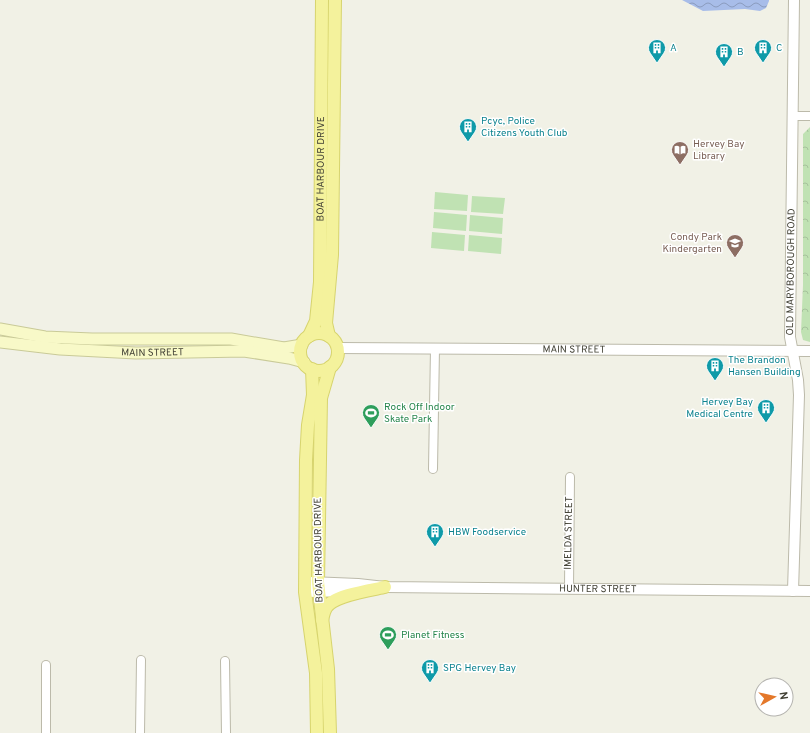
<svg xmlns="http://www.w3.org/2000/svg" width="810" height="733" font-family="Overpass,sans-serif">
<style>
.park{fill:url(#park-crowns)}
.pitch{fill:#c0e2b3}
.water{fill:url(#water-waves)}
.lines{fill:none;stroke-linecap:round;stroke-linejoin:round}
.minor-casing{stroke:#bcbaaa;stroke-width:10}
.tertiary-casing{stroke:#bcbaaa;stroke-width:12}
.secondary-casing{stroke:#c9ca98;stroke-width:13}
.primary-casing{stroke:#d7d46e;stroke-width:14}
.minor{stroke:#fff;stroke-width:8}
.tertiary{stroke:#fff;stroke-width:10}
.secondary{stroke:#f8f9c8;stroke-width:11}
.primary{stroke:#f4f29c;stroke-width:12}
.labels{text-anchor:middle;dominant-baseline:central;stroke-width:3;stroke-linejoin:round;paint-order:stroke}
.culture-label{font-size:10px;fill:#0d838f;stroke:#fff;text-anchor:start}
.education-label{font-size:10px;fill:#785e54;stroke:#fff;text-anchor:start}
.street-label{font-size:10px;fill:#434236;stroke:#fff}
.leisure-label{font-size:10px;fill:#27864d;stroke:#fff;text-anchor:start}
</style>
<defs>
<pattern id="park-crowns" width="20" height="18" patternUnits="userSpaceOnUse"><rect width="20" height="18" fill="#c0e2b3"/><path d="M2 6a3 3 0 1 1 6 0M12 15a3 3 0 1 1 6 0" fill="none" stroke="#a6c39b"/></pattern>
<pattern id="water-waves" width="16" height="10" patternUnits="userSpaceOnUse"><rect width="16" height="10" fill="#a8bde9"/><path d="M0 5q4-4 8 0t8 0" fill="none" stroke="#8a9bbe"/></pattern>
</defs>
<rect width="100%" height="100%" fill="#f1f1e6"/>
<path class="park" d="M810,127V342L803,340L801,332L803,285V134Z"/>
<g class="pitch">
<path d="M435,192L468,195L467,211L434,209Z"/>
<path d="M472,196L505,198L503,214L471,212Z"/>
<path d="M434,212L467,215L466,231L433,228Z"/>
<path d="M470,215L503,218L502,234L469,231Z"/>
<path d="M432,232L465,235L464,251L431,248Z"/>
<path d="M469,235L502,238L501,254L468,251Z"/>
</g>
<path class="water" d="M682,0H769V1L766,8L760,11L745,9L703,11Z"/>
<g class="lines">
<defs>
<g id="minor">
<path d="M793,116H810"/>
<path d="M433,469L435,348"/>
<path d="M569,589L570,477"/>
<path d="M225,661L226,733"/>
<path d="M46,733V665"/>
<path d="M140,733L141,660"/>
</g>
<g id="tertiary">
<path id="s1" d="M338,348L810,351"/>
<path id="s2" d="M310,582L358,584L385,587L810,591"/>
<path id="s3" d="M793,591L799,395L798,380L790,337L794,0"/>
<path d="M305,592L352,591"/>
</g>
<g id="secondary">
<path d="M0,329L45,337L92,339H231L284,348L302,345"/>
<path id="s4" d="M0,342L60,349L136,353L244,351L289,358L304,362"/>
</g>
<g id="primary">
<circle cx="319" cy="352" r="19"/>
<path id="s5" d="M309,336L316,321L320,282L322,0"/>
<path d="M329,336L326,323L332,255L335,0"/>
<path d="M312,369L313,395L308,425L306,460L305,592L316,673L317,733"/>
<path d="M322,620C323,616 324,611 326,608C333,595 371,590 385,587"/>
<path d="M330,733L328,669L318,582L321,398L330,367"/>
</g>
</defs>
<use href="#minor" class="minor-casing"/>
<use href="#tertiary" class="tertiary-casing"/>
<use href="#secondary" class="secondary-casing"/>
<use href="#primary" class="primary-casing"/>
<use href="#minor" class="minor"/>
<use href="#tertiary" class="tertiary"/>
<use href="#secondary" class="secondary"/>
<use href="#primary" class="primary"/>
</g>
<defs>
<symbol id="building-pin" viewBox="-11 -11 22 30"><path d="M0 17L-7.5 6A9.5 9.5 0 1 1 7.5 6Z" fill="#0f9aa8" stroke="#fff"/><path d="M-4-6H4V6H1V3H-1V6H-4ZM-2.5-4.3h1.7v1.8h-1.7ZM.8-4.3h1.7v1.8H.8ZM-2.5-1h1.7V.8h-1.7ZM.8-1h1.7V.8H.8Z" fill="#fff"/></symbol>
<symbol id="library-pin" viewBox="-11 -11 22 30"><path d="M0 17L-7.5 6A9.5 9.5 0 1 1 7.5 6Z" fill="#8d6e63" stroke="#fff"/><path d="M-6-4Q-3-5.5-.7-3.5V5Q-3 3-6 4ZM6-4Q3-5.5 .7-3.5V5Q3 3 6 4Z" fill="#fff"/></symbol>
<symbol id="school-pin" viewBox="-11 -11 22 30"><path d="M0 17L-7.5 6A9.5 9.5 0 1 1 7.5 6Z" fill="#8d6e63" stroke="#fff"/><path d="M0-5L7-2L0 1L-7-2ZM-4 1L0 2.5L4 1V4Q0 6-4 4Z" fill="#fff"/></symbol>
<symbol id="stadium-pin" viewBox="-11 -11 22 30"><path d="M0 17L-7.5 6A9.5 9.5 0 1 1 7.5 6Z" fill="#2e9e5b" stroke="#fff"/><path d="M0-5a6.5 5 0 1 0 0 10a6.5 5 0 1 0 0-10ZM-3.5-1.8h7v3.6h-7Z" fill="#fff"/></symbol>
</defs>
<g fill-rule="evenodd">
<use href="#building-pin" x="647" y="38" width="20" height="27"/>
<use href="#building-pin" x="753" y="38" width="20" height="27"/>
<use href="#building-pin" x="714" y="42" width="20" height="27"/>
<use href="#building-pin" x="458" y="117" width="20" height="27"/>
<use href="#library-pin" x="670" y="140" width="20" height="27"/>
<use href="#school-pin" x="725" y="233" width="20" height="27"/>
<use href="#building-pin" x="705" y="356" width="20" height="27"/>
<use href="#building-pin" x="756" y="398" width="20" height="27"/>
<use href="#stadium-pin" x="361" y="403" width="20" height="27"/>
<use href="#building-pin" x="425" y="522" width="20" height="27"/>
<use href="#stadium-pin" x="378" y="625" width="20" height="27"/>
<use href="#building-pin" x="420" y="658" width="20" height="27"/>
</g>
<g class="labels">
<g class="culture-label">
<text x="670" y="48">A</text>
<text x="776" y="48">C</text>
<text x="737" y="52">B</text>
<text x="481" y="121">Pcyc, Police<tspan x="481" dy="12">Citizens Youth Club</tspan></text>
<text x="728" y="360">The Brandon<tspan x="728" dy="12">Hansen Building</tspan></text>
<text x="753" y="402" text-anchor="end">Hervey Bay<tspan x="753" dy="12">Medical Centre</tspan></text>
<text x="448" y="532">HBW Foodservice</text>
<text x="443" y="668">SPG Hervey Bay</text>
</g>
<g class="education-label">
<text x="693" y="144">Hervey Bay<tspan x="693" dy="12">Library</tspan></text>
<text x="722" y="237" text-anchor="end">Condy Park<tspan x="722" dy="12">Kindergarten</tspan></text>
</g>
<g class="street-label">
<text stroke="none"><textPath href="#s5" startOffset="169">BOAT HARBOUR DRIVE</textPath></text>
<text stroke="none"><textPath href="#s3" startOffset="320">OLD MARYBOROUGH ROAD</textPath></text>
<text stroke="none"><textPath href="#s1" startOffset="236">MAIN STREET</textPath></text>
<text stroke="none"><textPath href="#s4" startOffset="153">MAIN STREET</textPath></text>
<text transform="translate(569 533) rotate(-89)">IMELDA STREET</text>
<text transform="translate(319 550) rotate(-91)">BOAT HARBOUR DRIVE</text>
<text stroke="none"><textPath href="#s2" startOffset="288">HUNTER STREET</textPath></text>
</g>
<g class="leisure-label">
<text x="384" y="407">Rock Off Indoor<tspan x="384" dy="12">Skate Park</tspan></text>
<text x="401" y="635">Planet Fitness</text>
</g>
</g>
<g transform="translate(774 697) rotate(82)"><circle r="19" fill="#ffffff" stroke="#b4b3af"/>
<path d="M0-3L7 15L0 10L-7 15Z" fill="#e4782a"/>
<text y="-6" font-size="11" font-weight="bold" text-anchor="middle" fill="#434236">N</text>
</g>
</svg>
